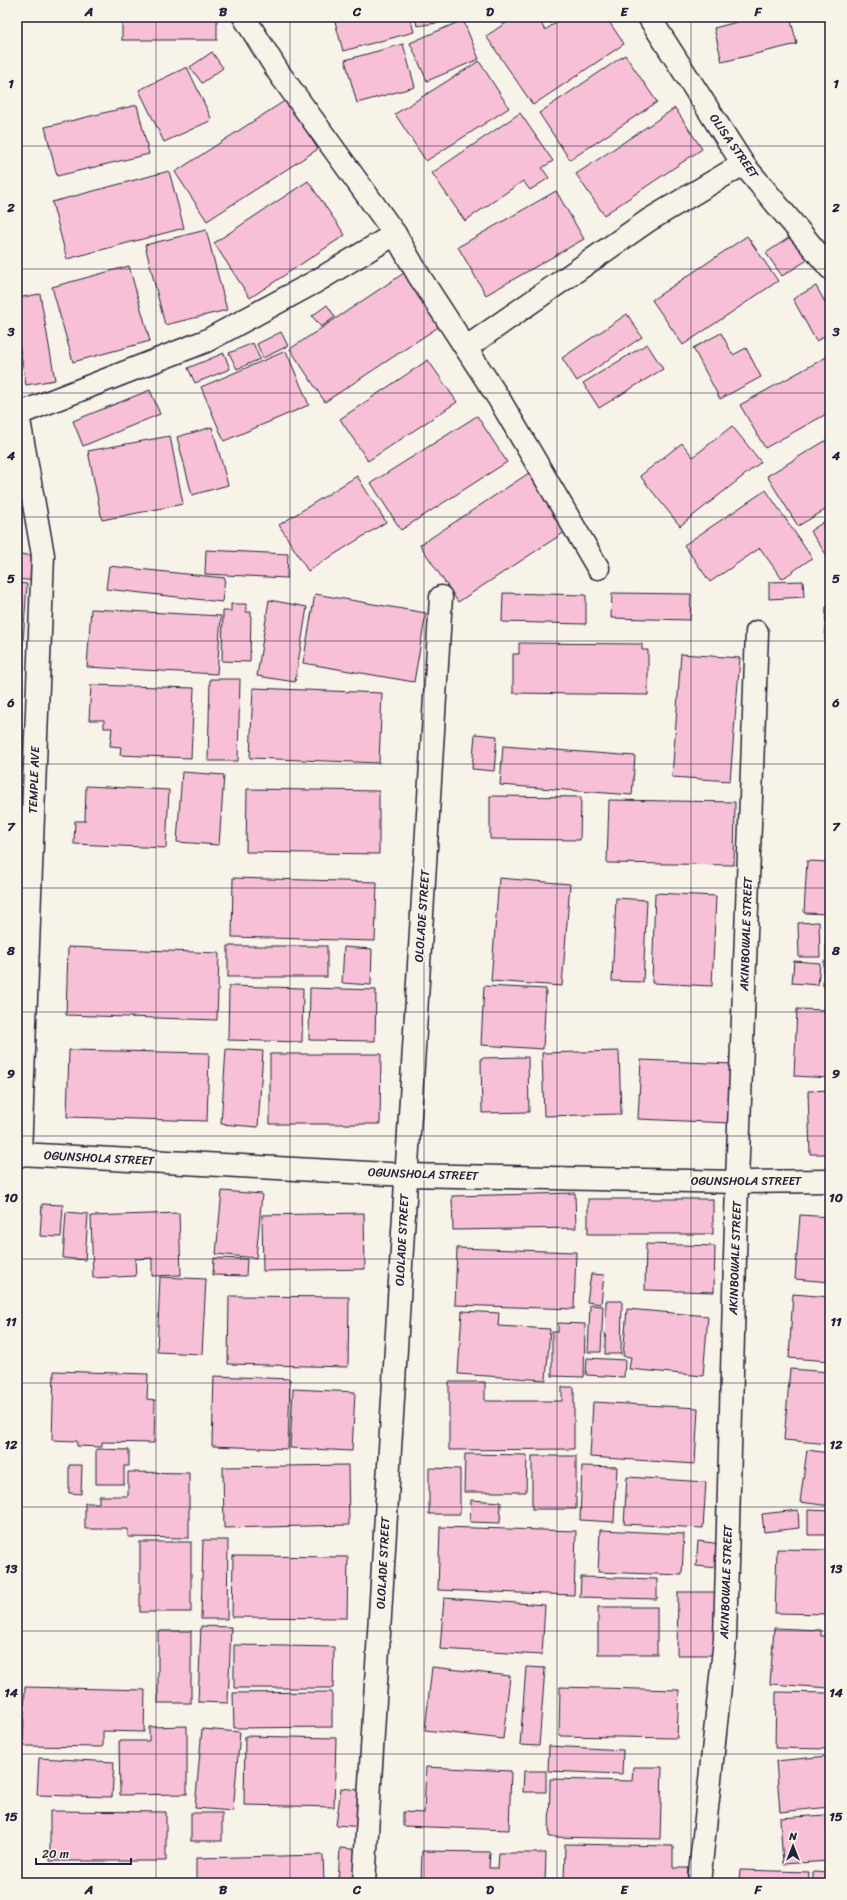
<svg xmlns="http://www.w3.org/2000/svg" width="847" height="1900" font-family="Sriracha,sans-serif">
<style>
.building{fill:#f8c0d6;stroke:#22223b}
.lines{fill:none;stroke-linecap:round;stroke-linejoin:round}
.minor-casing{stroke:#22223b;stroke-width:25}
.minor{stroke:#f7f3e8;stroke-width:22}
.grid{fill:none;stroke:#22223b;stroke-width:1;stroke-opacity:0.55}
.labels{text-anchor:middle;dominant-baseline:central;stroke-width:3.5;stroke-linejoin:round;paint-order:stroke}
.street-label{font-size:12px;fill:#22223b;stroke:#f7f3e8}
.neatline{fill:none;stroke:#22223b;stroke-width:1.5}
.grid-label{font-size:13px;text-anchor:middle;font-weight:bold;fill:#22223b}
</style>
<rect width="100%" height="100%" fill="#f7f3e8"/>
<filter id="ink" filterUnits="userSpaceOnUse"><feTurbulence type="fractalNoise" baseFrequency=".025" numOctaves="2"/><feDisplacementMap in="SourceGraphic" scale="8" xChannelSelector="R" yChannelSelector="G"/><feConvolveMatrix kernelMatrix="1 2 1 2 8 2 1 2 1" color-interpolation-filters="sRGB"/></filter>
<g filter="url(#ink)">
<g class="building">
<rect x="122" y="17" width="95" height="23"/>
<path d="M337,17H410L414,32L343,51L334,18Z"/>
<path d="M415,17H455L456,20L417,26Z"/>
<path d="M515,17H537L545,30L564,17H606L624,44L533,105L486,36Z"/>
<path d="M756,17H790L797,44L722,62L714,28Z"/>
<path d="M821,17H830V28Z"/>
<path d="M463,20L479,59L427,81L410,43Z"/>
<path d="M403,44L415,87L357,103L345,60Z"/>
<path d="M212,52L223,68L202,83L190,67Z"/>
<path d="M625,55L657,102L570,160L539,113Z"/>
<path d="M479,61L509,108L426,161L395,114Z"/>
<path d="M187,67L212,120L164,142L139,90Z"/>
<path d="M286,100L318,149L207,221L175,172Z"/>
<path d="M137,105L149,154L57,176L45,127Z"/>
<path d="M675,108L702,149L604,215L576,174Z"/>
<path d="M520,113L553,161L542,168L549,178L530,190L523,181L465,221L432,173Z"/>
<path d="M169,171L184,228L67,259L52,202Z"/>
<path d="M308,181L345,235L250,298L214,243Z"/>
<path d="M556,191L584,239L486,295L458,247Z"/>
<path d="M206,230L227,310L165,325L145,245Z"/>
<path d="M793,235L809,259L782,276L766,253Z"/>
<path d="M747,236L778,281L683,345L652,300Z"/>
<path d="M129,266L150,341L73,362L52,287Z"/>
<path d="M407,271L443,324L325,402L290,349Z"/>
<path d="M816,286L830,311V334L816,341L793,299Z"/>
<path d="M40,294L55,380L26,385L17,332V298Z"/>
<path d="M327,305L335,317L321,327L312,316Z"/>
<path d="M627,314L642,337L577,381L562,358Z"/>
<path d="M281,332L288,346L263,358L257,344Z"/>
<path d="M721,333L733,355L746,348L761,377L720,399L693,348Z"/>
<path d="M253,343L260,359L237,369L229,353Z"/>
<path d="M647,344L663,369L599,408L583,383Z"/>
<path d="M286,351L309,405L224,441L201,387Z"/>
<path d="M224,353L230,369L195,383L188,368Z"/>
<path d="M830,355V412L765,448L740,405Z"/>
<path d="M428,360L457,402L368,461L340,419Z"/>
<path d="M150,390L160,414L83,446L73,421Z"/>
<path d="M477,416L507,462L401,530L371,483Z"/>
<path d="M732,426L761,462L680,526L640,476L682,443L693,457Z"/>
<path d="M212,427L228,485L192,495L177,437Z"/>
<path d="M170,436L183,504L102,520L88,451Z"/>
<path d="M830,438V507L798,526L767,476Z"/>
<path d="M532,471L571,528L458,602L420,545Z"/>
<path d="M357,476L386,522L308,571L279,525Z"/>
<path d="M766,490L812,558L782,579L760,548L710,582L684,545Z"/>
<path d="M830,518V560L810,531Z"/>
<path d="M206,550L288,554L287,578L205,574Z"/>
<path d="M17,554L39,556L36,581L17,579Z"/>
<path d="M109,566L225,578L222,602L106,589Z"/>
<path d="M803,581L804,597L769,599V582Z"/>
<path d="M17,583L27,584L22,656H17Z"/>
<path d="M503,593L586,595V624L502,622Z"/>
<path d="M612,593L691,594L690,620L611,618Z"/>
<path d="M315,594L426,613L414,682L303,663Z"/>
<path d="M269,600L307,607L295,682L257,676Z"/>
<path d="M231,604H246V612H251L250,662L222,661L223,611H231Z"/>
<path d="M826,607H830V641H825Z"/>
<path d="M91,609L221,616L217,674L87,667Z"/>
<path d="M519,643L642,644V650H648V695L513,693V654H519Z"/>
<path d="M681,654L740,658L730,781L672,777Z"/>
<path d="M17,666L21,667L17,701Z"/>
<path d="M210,679H240L238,761H208Z"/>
<path d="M91,685L194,688L191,758L120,755L121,747L110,746L112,728H104V720H89Z"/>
<path d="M253,688L382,693L379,763L250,758Z"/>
<rect x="828" y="723" width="2" height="49"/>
<path d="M475,734L497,736L494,771L472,769Z"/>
<path d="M503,746L635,756L632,795L500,785Z"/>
<path d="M182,772L224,775L219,845L177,842Z"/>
<path d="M86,786L169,790L166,848L74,844L75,821H85Z"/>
<path d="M247,789L379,791V854L246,852Z"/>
<path d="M490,796L581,797L580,840L490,839Z"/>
<path d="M609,800L735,802L734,865L607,863Z"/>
<path d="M807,861L830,862V914L804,913Z"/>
<path d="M233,878L377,882L375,941L232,937Z"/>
<path d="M499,878L570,884L562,986L491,981Z"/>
<path d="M655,893L716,896L712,986L652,983Z"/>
<path d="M616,898L647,900L643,982L612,981Z"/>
<path d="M819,922L820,957H799L798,923Z"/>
<rect x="826" y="934" width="4" height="24"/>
<rect x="228" y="946" width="99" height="31"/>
<path d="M68,947L219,953L217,1020L66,1015Z"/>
<path d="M344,947L372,949L371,985L342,983Z"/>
<path d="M794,961L820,963L818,985L792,983Z"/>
<path d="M824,961H830V986H823Z"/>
<path d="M229,986L303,988L302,1042L228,1040Z"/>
<path d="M484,986L546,989L543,1049L481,1045Z"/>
<path d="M310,988L376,990L375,1041L309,1040Z"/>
<path d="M797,1009L830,1010V1078L794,1076Z"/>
<path d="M226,1049L263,1051L258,1127L221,1124Z"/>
<path d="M69,1050L209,1053L207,1121L67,1117Z"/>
<path d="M619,1051L621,1114L544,1116L542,1053Z"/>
<path d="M270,1054H381L380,1124H270Z"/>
<path d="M528,1057L529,1112L482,1113L481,1058Z"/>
<path d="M641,1060L733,1064L730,1123L638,1119Z"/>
<path d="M830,1090V1154H810L808,1091Z"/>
<path d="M222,1191L262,1194L256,1258L216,1254Z"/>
<path d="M575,1193L576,1228L453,1230L452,1196Z"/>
<rect x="588" y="1199" width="125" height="35"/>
<path d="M42,1204L63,1205L61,1237L40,1236Z"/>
<path d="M66,1212L88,1214L85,1260L63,1258Z"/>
<path d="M179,1213L181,1275L152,1276V1258L135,1259L136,1276L93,1278L91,1216Z"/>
<path d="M364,1213L365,1269L263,1271L262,1215Z"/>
<path d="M800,1215L830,1217V1282L795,1279Z"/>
<path d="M646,1244L715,1246L714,1292L645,1290Z"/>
<path d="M457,1248L576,1252L574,1309L455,1305Z"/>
<path d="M214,1258L247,1259L246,1276L213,1275Z"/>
<path d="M591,1274L604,1275L601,1304L587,1302Z"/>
<path d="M160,1277L206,1279L202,1354L157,1352Z"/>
<path d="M793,1294L830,1297V1361L789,1358Z"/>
<path d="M229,1296L349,1297L348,1367L228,1364Z"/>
<path d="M606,1301H622L621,1354H605Z"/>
<path d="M590,1305L603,1306L601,1352H588Z"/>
<path d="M627,1309L708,1316L703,1376L629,1369L631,1357L623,1356Z"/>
<path d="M462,1311L499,1313L498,1326L550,1329L546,1380L458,1374Z"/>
<path d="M558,1323L585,1324L584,1377L552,1376V1332H558Z"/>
<path d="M587,1358L625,1360L624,1377L586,1375Z"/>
<path d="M790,1369L830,1372V1444L784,1440Z"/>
<path d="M54,1371L148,1374L147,1399L155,1400L154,1443L102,1442V1447L77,1446V1441L52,1440Z"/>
<path d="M214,1376L290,1379L288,1449L212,1446Z"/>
<path d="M449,1382H485V1401H562V1387H574V1449L449,1450Z"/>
<path d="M293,1389L355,1392L352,1451L290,1448Z"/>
<path d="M593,1402L698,1408L695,1464L590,1457Z"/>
<path d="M96,1449L129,1450V1466H124V1484H96Z"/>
<path d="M807,1450L830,1453V1506L800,1502Z"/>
<path d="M465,1454L527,1455L526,1492H464Z"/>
<rect x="532" y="1456" width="44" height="53"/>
<path d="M69,1465H82L81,1494L69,1493Z"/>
<path d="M348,1465L349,1525L224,1528L223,1467Z"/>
<path d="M582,1466L617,1467L614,1522L580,1520Z"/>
<path d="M429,1468L460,1469V1514H429Z"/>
<path d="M128,1472L189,1473V1538L128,1537V1529H85V1503H99V1496H128Z"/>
<path d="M627,1477L706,1482L703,1528L624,1524Z"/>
<path d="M471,1500L501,1502L500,1523L470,1522Z"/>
<path d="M798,1510L799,1528L764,1532L762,1514Z"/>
<path d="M808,1510L830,1511V1535H808Z"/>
<path d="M440,1527L576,1531L574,1595L438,1590Z"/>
<path d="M600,1530L684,1534L682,1575L598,1572Z"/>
<path d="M203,1540H228L227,1619H201Z"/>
<path d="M698,1541L721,1544L718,1568L696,1566Z"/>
<rect x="140" y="1542" width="51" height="70"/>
<path d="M777,1549L830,1550V1614L775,1613Z"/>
<path d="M233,1556L348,1557L347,1618L232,1617Z"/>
<path d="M581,1577L657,1579V1599L580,1597Z"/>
<path d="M678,1592H717L716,1655H677Z"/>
<path d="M444,1598L545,1605L542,1655L440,1649Z"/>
<rect x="598" y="1607" width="59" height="47"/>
<path d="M201,1626L231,1627L228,1703L198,1702Z"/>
<path d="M774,1628L821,1630V1636H830V1688L770,1684Z"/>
<rect x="158" y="1631" width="33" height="72"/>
<path d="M234,1645L334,1647L333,1688H234Z"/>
<path d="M432,1667L510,1676L503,1739L425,1730Z"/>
<path d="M526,1667L545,1668L539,1746L520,1745Z"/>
<path d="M25,1687L145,1690L144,1732L103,1731V1747L23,1746Z"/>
<path d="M560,1687L679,1690L677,1738L559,1736Z"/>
<path d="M332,1692V1727L234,1728L233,1693Z"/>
<path d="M776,1692L830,1693V1749L775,1748Z"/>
<path d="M187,1726V1794L120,1795L119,1741H149V1727Z"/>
<path d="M202,1729L240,1732L233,1811L195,1808Z"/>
<path d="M245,1736L336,1738L334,1807L244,1805Z"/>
<path d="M549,1746L623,1750L622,1774L548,1771Z"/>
<path d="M828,1756L830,1807L780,1812L776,1761Z"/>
<path d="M39,1758L114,1762L112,1797L37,1795Z"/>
<path d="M426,1767L511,1771L509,1830L403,1826V1812L424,1813Z"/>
<path d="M633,1767H662L660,1839L549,1837L550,1779L632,1781Z"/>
<path d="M524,1771H546V1792H523Z"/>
<path d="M341,1788L367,1791L363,1827L336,1825Z"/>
<path d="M50,1811L166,1812V1861H50Z"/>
<rect x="191" y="1813" width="31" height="28"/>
<path d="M826,1815L829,1861L783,1864L780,1818Z"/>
<path d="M565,1844L673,1846V1868H688L687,1883H564Z"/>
<path d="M340,1848L363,1850L360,1883H338Z"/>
<path d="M422,1851L490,1852L489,1868H498L499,1853H546L545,1883H421Z"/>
<path d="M323,1855L324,1883H196V1858Z"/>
<path d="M740,1870L809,1872L808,1883H739Z"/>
<path d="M813,1872L830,1873V1883H813Z"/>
<path d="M172,1882V1883H77Z"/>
</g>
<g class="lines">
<defs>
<g id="minor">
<path d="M244,17L279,73L395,234L419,276L499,399L598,568"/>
<path d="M649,17L743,164L830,268"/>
<path d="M467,347L649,220L743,164"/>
<path d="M17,409L43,555L20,1154"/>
<path d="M18,414L206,341L315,282L395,234"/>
<path d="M17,1157L20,1154L406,1175L737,1182L830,1181"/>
<path d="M364,1883L441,597"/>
<path d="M699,1883L725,1639L737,1182L757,632"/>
</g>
</defs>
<use href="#minor" class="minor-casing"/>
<use href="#minor" class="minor"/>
</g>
</g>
<path class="grid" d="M156,17V1883M290,17V1883M424,17V1883M557,17V1883M691,17V1883M17,146H830M17,269H830M17,393H830M17,517H830M17,641H830M17,764H830M17,888H830M17,1012H830M17,1136H830M17,1259H830M17,1383H830M17,1507H830M17,1631H830M17,1754H830"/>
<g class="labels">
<g class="street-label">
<text transform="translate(734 146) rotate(55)">OLISA STREET</text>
<text transform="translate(34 780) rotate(-88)">TEMPLE AVE</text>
<text transform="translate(422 916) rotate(-86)">OLOLADE STREET</text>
<text transform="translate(746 934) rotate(-88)">AKINBOWALE STREET</text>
<text transform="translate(99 1158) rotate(3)">OGUNSHOLA STREET</text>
<text transform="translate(423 1174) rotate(2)">OGUNSHOLA STREET</text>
<text x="746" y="1181">OGUNSHOLA STREET</text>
<text transform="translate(402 1240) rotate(-87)">OLOLADE STREET</text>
<text transform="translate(735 1258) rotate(-88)">AKINBOWALE STREET</text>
<text transform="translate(383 1563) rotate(-87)">OLOLADE STREET</text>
<text transform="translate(726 1582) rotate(-88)">AKINBOWALE STREET</text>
</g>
</g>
<rect width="847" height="1900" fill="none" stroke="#f7f3e8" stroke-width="44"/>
<g transform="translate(793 1846)" stroke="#f7f3e8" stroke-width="3" paint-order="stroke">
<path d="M0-3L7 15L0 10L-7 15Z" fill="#22223b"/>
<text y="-6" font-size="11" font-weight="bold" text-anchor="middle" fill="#22223b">N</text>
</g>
<path d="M36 1858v6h95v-6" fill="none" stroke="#22223b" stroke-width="2"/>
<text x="42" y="1858" font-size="12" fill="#22223b" stroke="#f7f3e8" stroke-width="3" paint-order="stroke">20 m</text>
<rect x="22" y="22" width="803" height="1856" class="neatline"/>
<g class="grid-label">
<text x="89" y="16">A</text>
<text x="223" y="16">B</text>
<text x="357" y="16">C</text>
<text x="490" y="16">D</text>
<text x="624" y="16">E</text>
<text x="758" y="16">F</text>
<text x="11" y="88">1</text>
<text x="836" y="88">1</text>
<text x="11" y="212">2</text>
<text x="836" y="212">2</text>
<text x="11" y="336">3</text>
<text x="836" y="336">3</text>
<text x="11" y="460">4</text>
<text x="836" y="460">4</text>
<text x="11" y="583">5</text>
<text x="836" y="583">5</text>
<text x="11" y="707">6</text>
<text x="836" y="707">6</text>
<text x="11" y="831">7</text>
<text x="836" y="831">7</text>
<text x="11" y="955">8</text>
<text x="836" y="955">8</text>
<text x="11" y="1078">9</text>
<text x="836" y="1078">9</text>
<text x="11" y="1202">10</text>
<text x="836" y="1202">10</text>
<text x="11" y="1326">11</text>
<text x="836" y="1326">11</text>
<text x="11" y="1449">12</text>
<text x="836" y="1449">12</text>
<text x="11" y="1573">13</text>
<text x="836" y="1573">13</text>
<text x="11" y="1697">14</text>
<text x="836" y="1697">14</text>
<text x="11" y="1821">15</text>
<text x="836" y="1821">15</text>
<text x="89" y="1894">A</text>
<text x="223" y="1894">B</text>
<text x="357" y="1894">C</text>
<text x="490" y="1894">D</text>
<text x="624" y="1894">E</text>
<text x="758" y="1894">F</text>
</g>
</svg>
